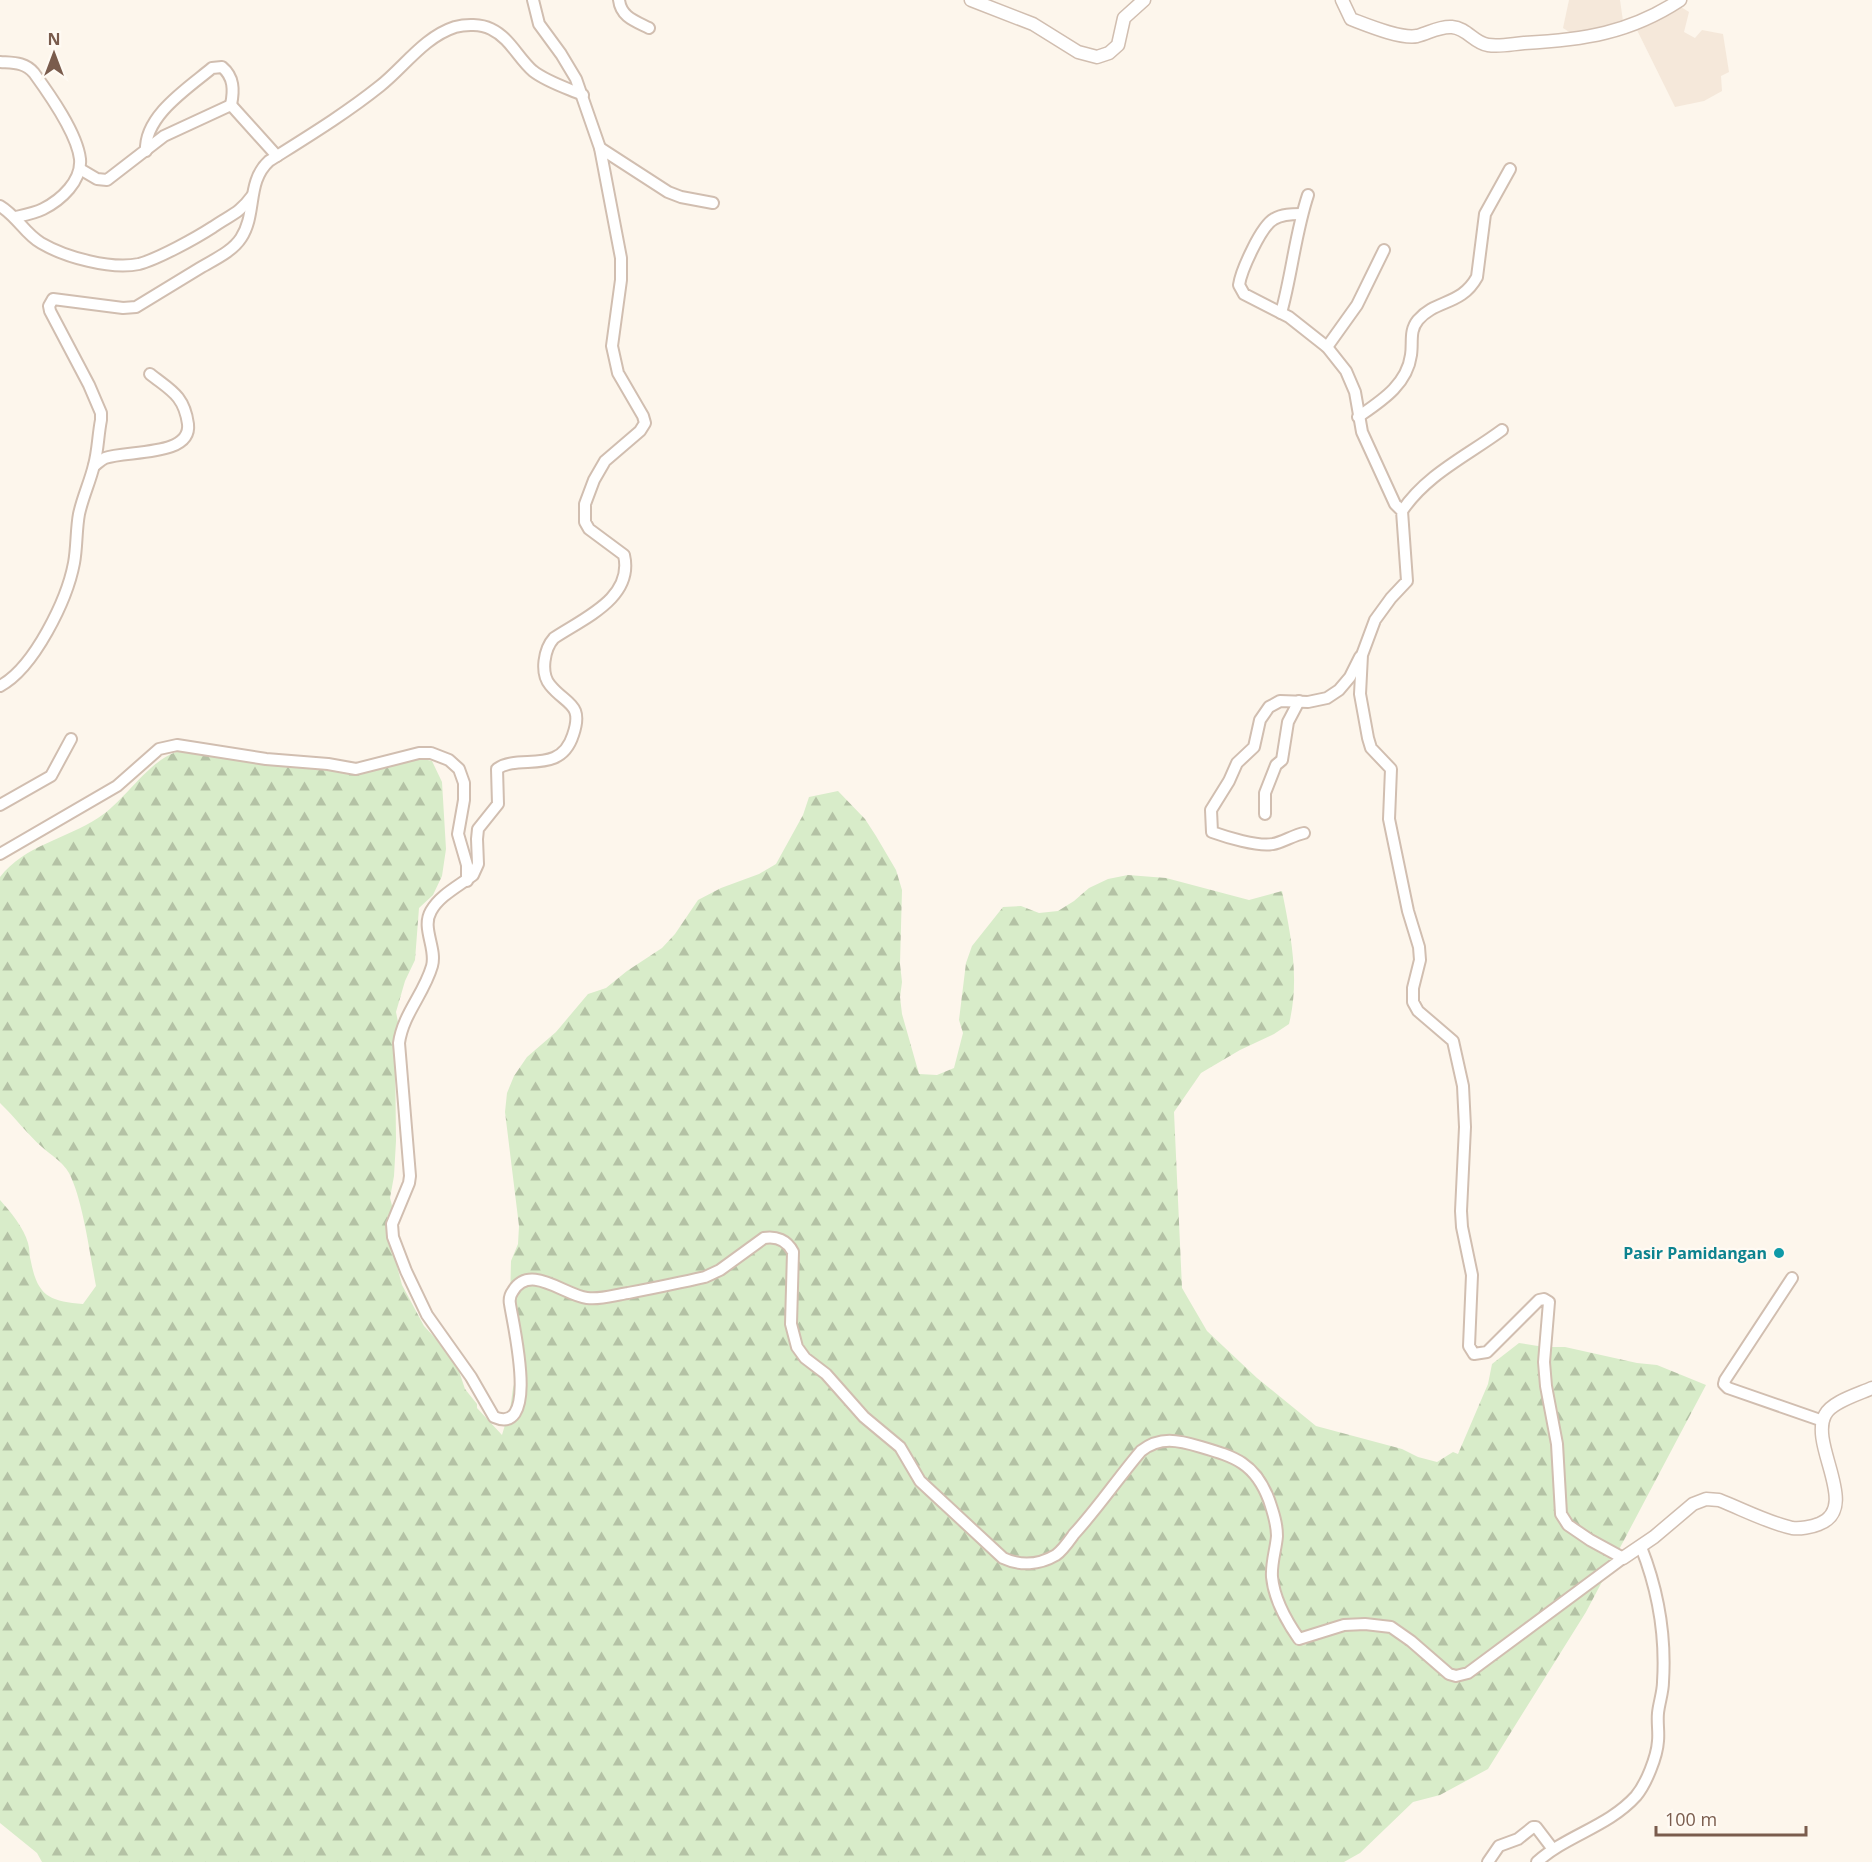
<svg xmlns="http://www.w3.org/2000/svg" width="1872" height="1862" font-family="'Open Sans',sans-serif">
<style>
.residential{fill:#f5e8da}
.forest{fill:url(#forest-firs)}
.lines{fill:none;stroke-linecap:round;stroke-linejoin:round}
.minor-casing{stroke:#d1beb0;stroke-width:14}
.tertiary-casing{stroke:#d1beb0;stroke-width:15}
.minor{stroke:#fff;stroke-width:10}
.tertiary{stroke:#fff;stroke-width:12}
.culture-dot{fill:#0f9aa8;stroke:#fffaf3;stroke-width:2}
.labels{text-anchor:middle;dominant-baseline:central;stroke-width:4.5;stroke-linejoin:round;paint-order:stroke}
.culture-label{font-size:16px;font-weight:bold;fill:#0d838f;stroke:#fffaf3;text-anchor:end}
</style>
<defs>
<pattern id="forest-firs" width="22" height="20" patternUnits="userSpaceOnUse" patternTransform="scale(1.5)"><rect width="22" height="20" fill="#d8ecc9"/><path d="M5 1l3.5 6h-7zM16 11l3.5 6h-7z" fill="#b4c2a5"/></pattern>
</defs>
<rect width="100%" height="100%" fill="#fdf6ec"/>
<g class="residential">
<path d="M1569,0H1620L1623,21L1589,32L1571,33L1563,28Z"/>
<path d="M1681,7L1689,12L1684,32L1695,38L1702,30L1723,34L1729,72L1721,76L1722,91L1704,101L1675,107L1637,30L1656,17Z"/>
</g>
<path class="forest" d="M194,750L212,756L340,771L415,757L432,761L442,782L446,849L442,876L433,895L419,908L415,960L405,981L396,1012L400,1032L395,1047L396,1141L394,1176L390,1198L395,1217L397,1266L402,1285L424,1326L436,1339L459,1371L465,1389L477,1404V1408L502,1435L507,1418L509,1417L513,1388L520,1361L510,1303L511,1261L518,1244L519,1226L505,1112L507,1093L514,1076L527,1057L556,1032L588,994L606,988L627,971L662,948L675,934L698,900L721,888L759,874L776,864L803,815L809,797L838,791L865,819L876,836L896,870L902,890L900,964L902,982L900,997L902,1014L919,1074L937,1075L954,1068L963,1033L959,1020L966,963L972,946L1003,907L1021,906L1039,913L1058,911L1074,901L1089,888L1108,879L1128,875L1166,878L1249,900L1282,891C1291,936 1300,979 1289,1024L1274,1034L1240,1050L1201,1073L1174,1112L1182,1288L1207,1331L1257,1378L1316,1426L1402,1449L1418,1457L1437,1462L1453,1452L1458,1454L1488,1384L1492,1364L1519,1343L1544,1347H1565L1637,1363L1657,1365L1706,1385L1586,1612L1488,1769L1440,1795L1413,1802L1360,1853L1344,1862H42L37,1853L0,1823V1200C10,1211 24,1228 28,1243C30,1249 29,1256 31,1262C38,1297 50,1301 83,1304L96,1286C90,1255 83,1200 69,1173C62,1161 52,1156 42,1147C27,1134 15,1117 0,1103V877C25,845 66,839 98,818C125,801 146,763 176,752C181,750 188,751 194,750Z"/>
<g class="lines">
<defs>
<g id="minor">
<path d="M533,0L539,24L561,54L576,79L600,148L621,258V280L612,346L618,373L643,416L645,423L640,431L605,461L594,480L585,504V522L589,529L624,555C634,598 584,618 554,638C544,649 540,673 550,685C566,705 584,703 573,735C560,776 519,753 497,769L498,804L478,829L477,839L478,864L473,875C459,886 440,895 431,911C421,928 437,948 432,966C424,994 403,1014 399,1043L410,1176L409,1183L392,1224L393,1237L406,1271L427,1315L471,1377L494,1417C541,1437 512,1320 510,1304C509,1299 510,1295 513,1291C530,1263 564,1295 587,1298C601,1300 614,1295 628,1293C654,1288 679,1283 705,1277L720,1270L764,1238C776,1236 787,1240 793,1252L791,1324L797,1347L805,1358L826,1374L864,1417L900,1447L920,1481L1003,1558C1020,1566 1039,1565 1056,1555C1063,1550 1069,1541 1074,1534C1098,1508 1118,1478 1141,1451C1160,1436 1178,1440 1201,1447C1235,1457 1255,1463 1269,1500C1273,1512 1277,1523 1277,1536C1276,1549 1271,1563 1272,1577C1274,1598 1287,1622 1299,1639L1344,1625L1365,1624L1391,1627L1411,1641L1449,1674L1456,1676L1468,1673L1623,1558L1590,1540L1568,1525L1561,1514L1557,1444L1546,1386L1544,1362L1549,1302L1544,1299L1539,1300L1487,1352L1474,1354L1469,1346L1472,1275L1462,1227L1461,1211L1465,1127L1463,1086L1453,1041L1418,1011L1413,1002V988L1420,960L1419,947L1408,911L1389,819L1391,769L1371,748L1368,738L1360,694L1362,655L1375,620L1391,598L1407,581L1402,511L1395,504L1362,432L1355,392L1346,371L1327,347L1289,317L1244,294L1239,285C1241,271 1261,226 1274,219C1282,214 1292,214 1301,214"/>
<path d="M619,0C621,17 635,21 649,28"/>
<path d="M0,62C13,63 25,62 34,73C50,95 77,133 80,159C82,181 61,200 43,209C35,213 25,215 16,217"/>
<path d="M600,148L668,192L681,197L713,203"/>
<path d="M146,151C144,116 188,88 212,68L222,67C234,77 234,90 231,105"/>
<path d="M80,169L97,179L107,180L164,136L231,105L277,156"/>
<path d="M0,206C17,216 25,234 41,243C65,257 111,270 139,264C158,259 196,238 213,227C230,215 239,214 252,196"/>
<path d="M1281,313C1292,274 1295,234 1308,195"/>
<path d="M1327,347L1357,305L1384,250"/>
<path d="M1358,417C1381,401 1407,385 1411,355C1413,342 1409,331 1418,320C1436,299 1461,306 1477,277L1485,214L1510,169"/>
<path d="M94,466C98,463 101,460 105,458C126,450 192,457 188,424C184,395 170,390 150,374"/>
<path d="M1402,511C1427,474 1467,456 1502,430"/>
<path d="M0,686C34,668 67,600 74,563C77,547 76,530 79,514C83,496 90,482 94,465C98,451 98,435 101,420V413L89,385L50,311L49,306L53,299L123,308L136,307C157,294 179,281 200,268C213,260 232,252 241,238C257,214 246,182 269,161C307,137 345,114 380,86C404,67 424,37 455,27C466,24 481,24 491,29C510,38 518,58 533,71C547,82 567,88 583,95"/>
<path d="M0,805L51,776L71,739"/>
<path d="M1265,814V793L1276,765L1282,760L1288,722L1299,701"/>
<path d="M1304,833C1294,835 1281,843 1273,844C1258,847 1226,837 1212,832L1211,810L1229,781L1237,763L1254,747L1260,720L1269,707L1280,701L1308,702L1327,698L1339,690L1350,677L1360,657"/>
<path d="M0,854L117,786L159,749L177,745L266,759L328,764L356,769L419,753H431L449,760L459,769L464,783V800L458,834L467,865V881"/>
<path d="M1792,1278L1725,1380L1724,1384L1728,1388L1823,1421"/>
<path d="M1488,1862L1499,1846L1518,1839L1533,1827H1536L1552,1848"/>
<path d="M1537,1862C1567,1835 1608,1827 1636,1796C1646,1784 1657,1757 1658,1741C1659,1732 1657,1723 1658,1713C1659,1703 1663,1692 1663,1682C1666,1635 1658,1590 1641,1547"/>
</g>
<g id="tertiary">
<path d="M971,0L1033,24L1078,52L1097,57L1109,53L1118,45L1124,18L1144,0"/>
<path d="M1342,0L1351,19C1367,25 1400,39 1417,36C1429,33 1439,26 1452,27C1467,28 1474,43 1488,45C1500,47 1512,44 1524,43C1583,40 1630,33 1680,0"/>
<path d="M1623,1558L1654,1537L1693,1504L1706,1499L1719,1500C1742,1509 1769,1523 1792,1528C1800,1529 1812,1527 1819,1524C1861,1508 1809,1445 1825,1415C1831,1402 1859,1394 1872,1388"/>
</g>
</defs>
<use href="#minor" class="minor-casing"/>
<use href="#tertiary" class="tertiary-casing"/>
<use href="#minor" class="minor"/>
<use href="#tertiary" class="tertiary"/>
</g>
<circle class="culture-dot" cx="1779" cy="1253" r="6"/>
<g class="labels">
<g class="culture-label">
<text x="1767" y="1253">Pasir Pamidangan</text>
</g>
</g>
<g transform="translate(54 54)" stroke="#fffaf3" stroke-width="4.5" paint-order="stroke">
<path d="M0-4.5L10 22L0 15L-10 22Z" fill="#7a5c4d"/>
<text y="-9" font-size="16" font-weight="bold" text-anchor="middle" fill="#7a5c4d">N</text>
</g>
<path d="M1656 1826v9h150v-9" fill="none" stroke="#7a5c4d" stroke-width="3"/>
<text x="1665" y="1826" font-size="18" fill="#7a5c4d" stroke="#fffaf3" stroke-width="4.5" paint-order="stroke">100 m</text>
</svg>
